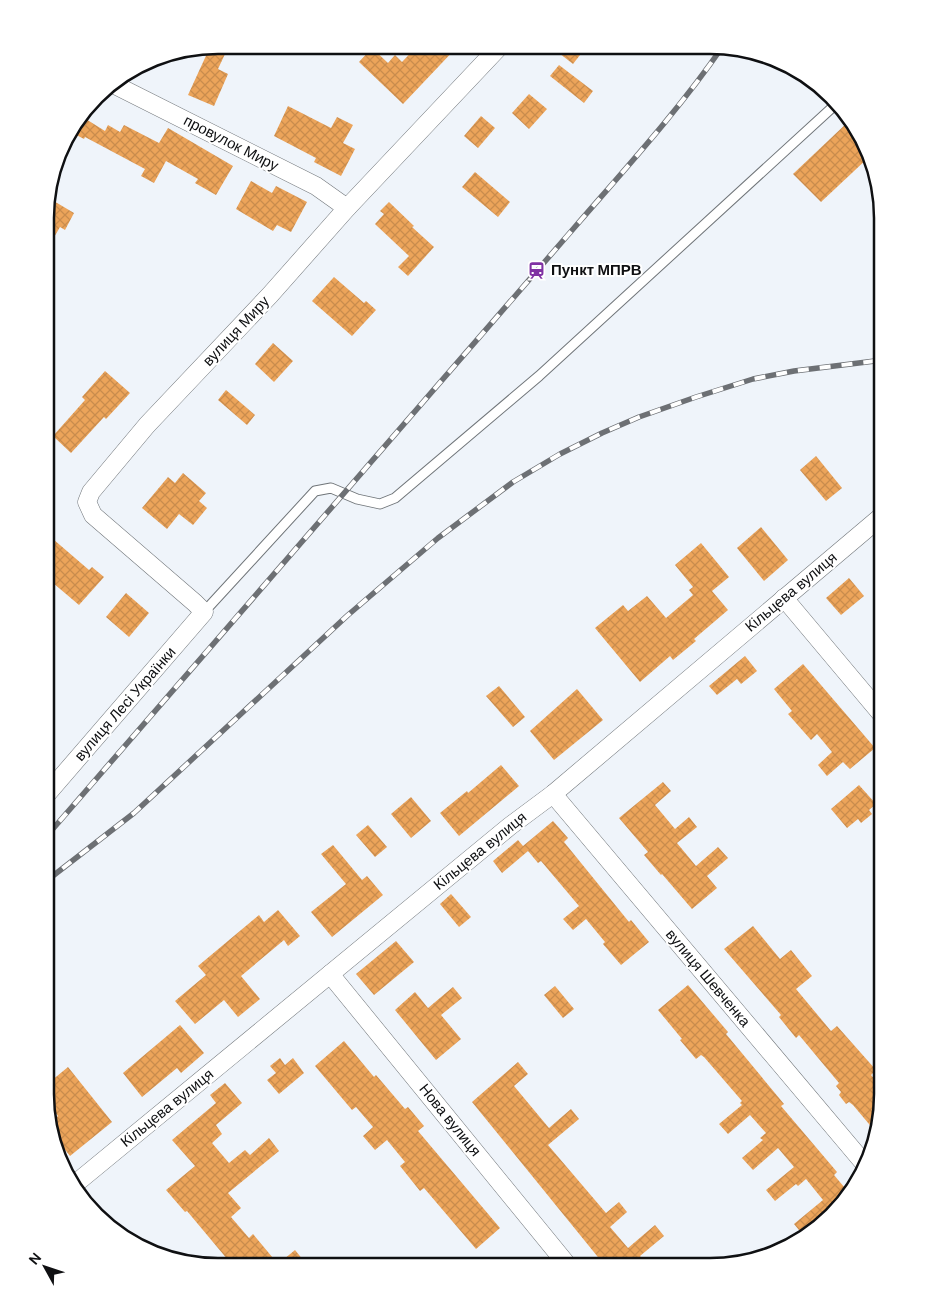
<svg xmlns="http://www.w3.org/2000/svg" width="928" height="1312" font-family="'DM Sans',sans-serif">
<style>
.building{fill:url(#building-cross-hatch)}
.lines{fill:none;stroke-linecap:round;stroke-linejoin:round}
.lane-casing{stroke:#707579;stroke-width:11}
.street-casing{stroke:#707579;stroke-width:19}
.lane{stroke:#fff;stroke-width:9}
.street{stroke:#fff;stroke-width:18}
.rail-casing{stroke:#6d7074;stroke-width:5.5}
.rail{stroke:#fff;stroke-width:4;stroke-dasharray:11;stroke-linecap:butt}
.labels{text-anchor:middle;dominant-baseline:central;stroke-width:4;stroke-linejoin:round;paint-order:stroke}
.street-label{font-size:15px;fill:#0f1012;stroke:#fff}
.poi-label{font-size:15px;font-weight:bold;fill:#0f1012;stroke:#fff;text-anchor:start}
.rim{fill:none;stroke:#0f1012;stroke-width:2.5}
</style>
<defs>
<pattern id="building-cross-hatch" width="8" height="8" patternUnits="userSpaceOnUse" patternTransform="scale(1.25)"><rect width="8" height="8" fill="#eca45a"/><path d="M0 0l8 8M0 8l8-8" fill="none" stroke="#c98c4d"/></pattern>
</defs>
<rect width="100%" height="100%" fill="#eff4fa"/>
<g class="building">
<path d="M417,46H458L403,104L359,62L372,48L388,63L395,55L402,62Z"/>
<path d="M550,46H587L573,64Z"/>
<path d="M210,47L225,54L218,69L228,74L214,106L188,95Z"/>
<path d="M559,65L593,91L584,103L550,76Z"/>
<path d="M529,94L547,109L529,129L512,113Z"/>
<path d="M288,106L331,128L337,117L353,125L343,143L355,149L341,176L314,162L316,158L274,136Z"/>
<path d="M81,116L105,131L108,125L120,132L124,125L159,143L168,128L233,166L216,195L195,183L198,179L166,161L154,183L141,176L145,169L85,137L84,139L69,131Z"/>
<path d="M481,116L495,128L478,148L464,136Z"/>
<path d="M849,121L865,142L869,157L821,202L793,174Z"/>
<path d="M475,172L510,202L498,217L462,187Z"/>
<path d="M251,181L272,193L276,186L307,202L291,232L277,225L273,231L236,209Z"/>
<path d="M47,197L74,213L65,230L60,227L46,251Z"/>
<path d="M389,202L414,226L412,227L434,247L408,276L398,267L409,256L375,224L384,214L380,211Z"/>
<path d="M334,277L364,303L366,301L376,310L352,336L312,301Z"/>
<path d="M273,343L293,361L274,382L255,364Z"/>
<path d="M105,371L130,393L106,419L104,417L71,453L53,436L85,400L82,397Z"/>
<path d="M226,390L255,415L247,425L218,400Z"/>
<path d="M816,456L842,488L826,501L800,470Z"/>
<path d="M183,473L206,493L199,501L207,508L193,525L179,514L167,529L142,508L168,477L175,483Z"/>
<path d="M761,527L788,560L764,581L737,548Z"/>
<path d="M46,533L89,570L92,567L104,577L79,605L46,577Z"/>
<path d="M701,543L729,577L712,591L728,610L694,639L696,641L673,660L670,656L640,682L595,628L623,605L628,611L647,596L666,618L693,595L689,590L693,587L675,565Z"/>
<path d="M849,578L864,596L841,615L826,598Z"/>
<path d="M126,593L149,613L129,637L106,617Z"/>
<path d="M745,656L757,671L741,684L737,679L717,695L709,686Z"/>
<path d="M803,664L875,748L850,769L843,762L827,776L818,765L832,752L817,734L811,740L788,714L792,711L774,689Z"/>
<path d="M499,686L525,717L513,727L486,696Z"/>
<path d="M577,689L603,720L554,760L530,731Z"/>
<path d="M501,765L519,786L459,836L440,813L467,791L468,793Z"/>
<path d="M663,782L671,791L655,805L675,829L689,817L697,827L677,843L696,866L718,847L728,858L707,876L717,888L692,909L662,874L661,875L644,855L648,852L619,818Z"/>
<path d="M859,785L876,804L869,810L872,814L861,823L858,819L847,828L831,809Z"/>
<path d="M411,797L431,821L411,838L391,814Z"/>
<path d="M553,821L568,838L564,842L629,922L631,920L649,942L621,965L603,944L605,942L586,919L573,930L563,919L579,906L541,861L538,863L528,851L502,873L493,861L518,840L523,846Z"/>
<path d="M368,825L387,847L375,857L356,835Z"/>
<path d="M333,845L362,880L367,876L383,895L332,937L311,912L346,884L321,854Z"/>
<path d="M451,894L471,917L459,927L440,904Z"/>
<path d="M278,910L300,936L288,946L284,940L241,976L260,999L238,1017L224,1000L195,1024L175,1001L206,975L198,966L259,915L264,922Z"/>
<path d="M753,926L780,959L791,950L812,976L796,989L831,1031L837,1026L876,1070L871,1075L883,1089V1106L874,1130L853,1105L849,1102L846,1104L839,1095L841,1092L836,1086L839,1083L799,1035L796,1038L779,1017L781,1015L724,949Z"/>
<path d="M396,941L414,962L374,995L356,974Z"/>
<path d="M688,985L728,1032L726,1034L784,1104L781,1106L837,1172L834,1175L850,1194L803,1235L794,1224L823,1200L806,1179L798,1186L796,1184L775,1201L766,1190L794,1167L778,1148L753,1170L742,1158L763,1140L760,1138L766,1133L750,1115L728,1134L719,1124L742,1105L740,1103L742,1101L704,1057L701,1055L696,1059L680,1040L682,1039L658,1010Z"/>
<path d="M555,986L574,1009L563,1018L544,995Z"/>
<path d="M453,987L462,998L441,1015L461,1039L436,1060L395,1010L415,992L428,1008Z"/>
<path d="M180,1025L204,1053L181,1073L177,1068L142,1097L123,1073Z"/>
<path d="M344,1041L374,1077L376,1075L405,1109L408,1107L424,1126L418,1131L500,1228L476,1249L424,1188L420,1191L400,1166L405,1162L387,1140L375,1150L363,1136L373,1127L356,1107L352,1110L315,1066Z"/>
<path d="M280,1058L285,1065L293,1058L304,1073L279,1094L267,1080L276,1073L270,1066Z"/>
<path d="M518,1062L528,1074L514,1086L549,1128L571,1109L579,1119L548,1145L606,1213L619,1202L627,1212L610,1227L628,1248L655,1225L664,1236L640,1256L649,1267H606L472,1102Z"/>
<path d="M68,1067L112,1122L70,1156L55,1137L51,1122L58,1116L47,1102L45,1094V1086Z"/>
<path d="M225,1083L242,1103L216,1125L222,1134L212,1143L229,1163L245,1150L250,1155L269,1138L279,1151L228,1193L241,1208L231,1217L249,1238L253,1234L278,1264L295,1250L308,1266H233L187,1211L185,1212L166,1190L195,1166L172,1140L216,1103L210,1095Z"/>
</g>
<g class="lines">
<defs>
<path id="lane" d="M204,612L315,491L331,488L357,499L380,504L395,498L539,376L835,105"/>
<g id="street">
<path d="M111,83L316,186L347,208"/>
<path d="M784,598L883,716"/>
<path d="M553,794L863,1162"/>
<path d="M46,795L204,612L195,603L93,515L87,502L91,492L147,425L270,295L347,208L500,46"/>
<path d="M330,974L569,1267"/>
<path d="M75,1184L510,826L553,794L883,515"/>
</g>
</defs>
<use href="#lane" class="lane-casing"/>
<use href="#street" class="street-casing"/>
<use href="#lane" class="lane"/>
<use href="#street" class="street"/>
<defs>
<g id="rail">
<path d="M45,838L574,228C625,169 679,110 723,46"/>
<path d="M45,882L134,813L348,615L438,538L513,482L560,454L602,433L639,417L696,397L753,379L794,371L883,360"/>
</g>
</defs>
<use href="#rail" class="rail-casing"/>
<use href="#rail" class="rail"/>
</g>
<defs>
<symbol id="station-bare" viewBox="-9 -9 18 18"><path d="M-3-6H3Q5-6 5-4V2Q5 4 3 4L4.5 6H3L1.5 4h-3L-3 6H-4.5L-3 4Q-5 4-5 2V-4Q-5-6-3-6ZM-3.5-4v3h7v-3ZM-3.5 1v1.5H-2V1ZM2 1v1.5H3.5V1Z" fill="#8032a3" stroke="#fff" stroke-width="2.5" paint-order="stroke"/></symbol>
</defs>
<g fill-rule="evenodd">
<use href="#station-bare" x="524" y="258" width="25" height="25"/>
</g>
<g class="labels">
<g class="street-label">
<text transform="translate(231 143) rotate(27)">провулок Миру</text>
<text transform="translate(236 331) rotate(-47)">вулиця Миру</text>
<text transform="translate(791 592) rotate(-40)">Кільцева вулиця</text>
<text transform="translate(125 704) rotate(-49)">вулиця Лесі Українки</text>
<text transform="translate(480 851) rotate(-39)">Кільцева вулиця</text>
<text transform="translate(708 978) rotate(50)">вулиця Шевченка</text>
<text transform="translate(167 1108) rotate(-39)">Кільцева вулиця</text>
<text transform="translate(450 1120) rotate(51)">Нова вулиця</text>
</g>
<g class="poi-label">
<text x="551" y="270">Пункт МПРВ</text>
</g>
</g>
<path d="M0 0H928V1312H0ZM218 54H710A164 164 0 0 1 874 218V1094A164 164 0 0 1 710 1258H218A164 164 0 0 1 54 1094V218A164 164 0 0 1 218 54Z" fill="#fff" fill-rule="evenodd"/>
<path class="rim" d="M218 54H710A164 164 0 0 1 874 218V1094A164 164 0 0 1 710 1258H218A164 164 0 0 1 54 1094V218A164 164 0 0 1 218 54Z"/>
<g transform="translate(45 1267) rotate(310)" stroke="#ffffff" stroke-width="4" paint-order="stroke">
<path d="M0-4L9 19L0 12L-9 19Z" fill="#0f1012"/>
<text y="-8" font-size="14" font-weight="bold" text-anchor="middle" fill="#0f1012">N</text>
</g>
</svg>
